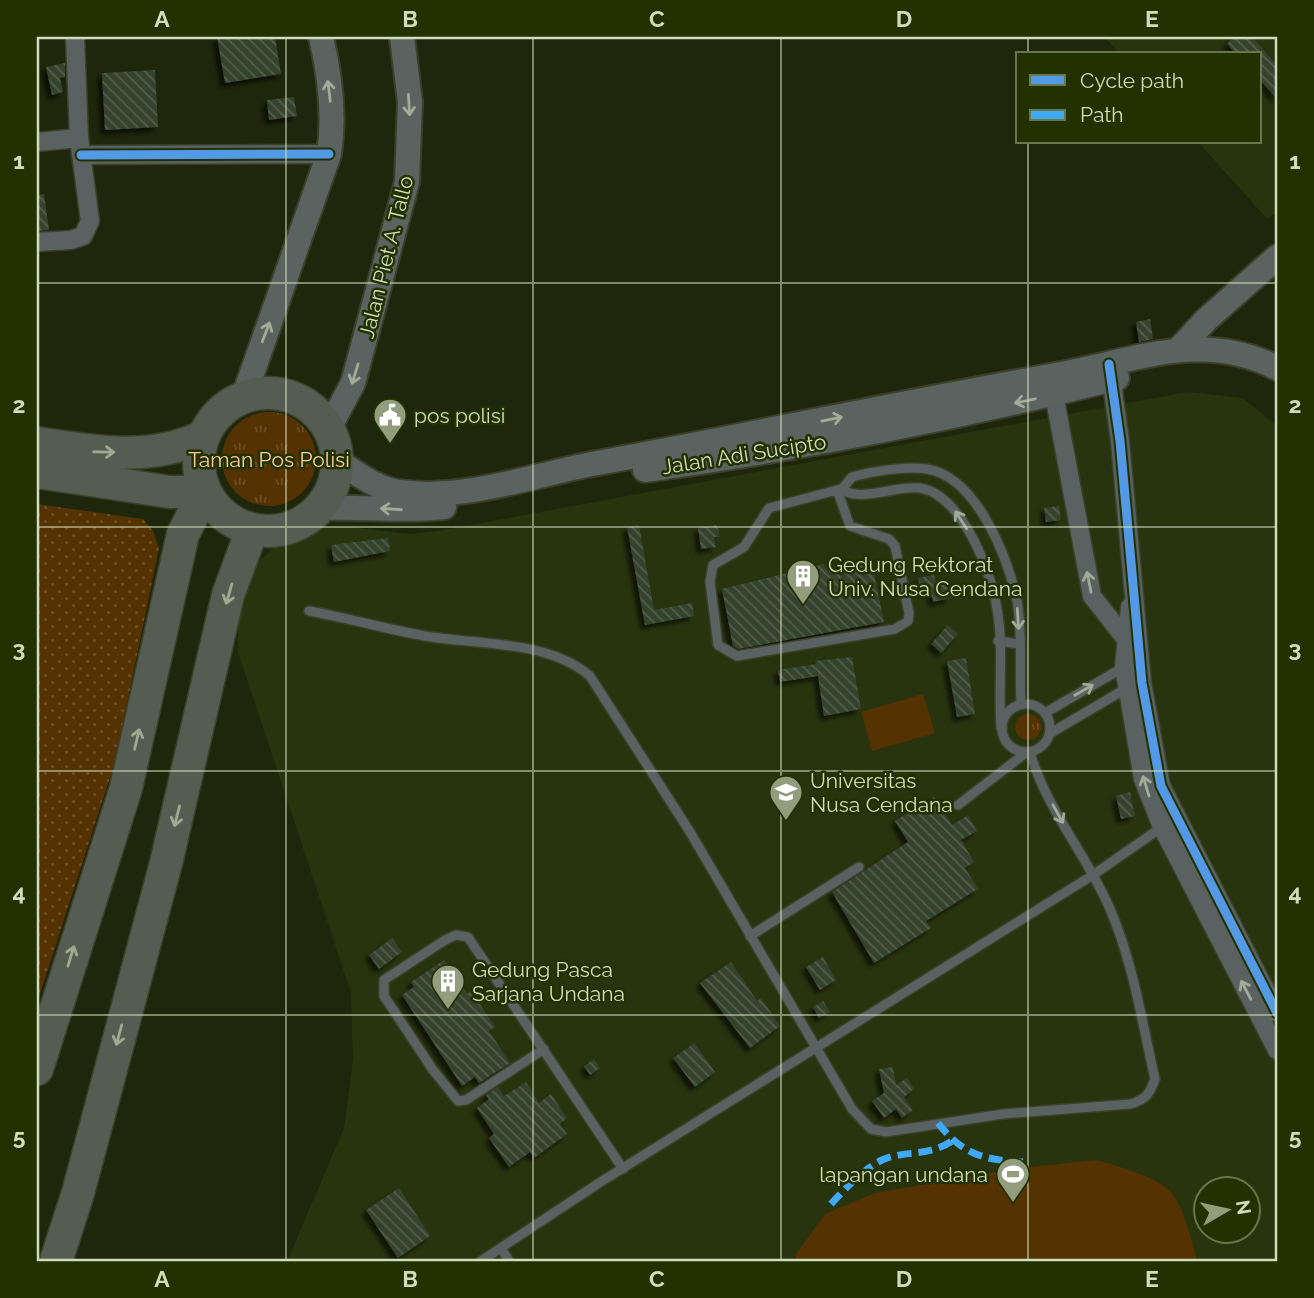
<svg xmlns="http://www.w3.org/2000/svg" width="1314" height="1298" font-family="Raleway,sans-serif">
<style>
.built{fill:#28340e;fill-rule:evenodd}
.grass{fill:url(#grass-dots)}
.park{fill:url(#park-tufts)}
.pitch{fill:#543201}
.building{fill:url(#building-back-hatch);filter:url(#shadow)}
.lines{fill:none;stroke-linecap:round;stroke-linejoin:round}
.lane-casing{stroke:#3a412a;stroke-width:12}
.street-casing{stroke:#3a412a;stroke-width:21}
.secondary-casing{stroke:#3a412a;stroke-width:28}
.highway-casing{stroke:#3a412a;stroke-width:35}
.lane{stroke:#596260;stroke-width:9}
.street{stroke:#596260;stroke-width:18}
.secondary{stroke:#5a635f;stroke-width:24}
.highway{stroke:#555d52;stroke-width:32}
.quiet{stroke:#3fa9f5;stroke-width:7;stroke-dasharray:14 7;stroke-linecap:butt}
.cycleway-casing{stroke:#223100;stroke-width:13}
.cycleway{stroke:#5399e6;stroke-width:9}
.oneway{stroke:#a1ac97}
.oneway2{stroke:#9faa92}
.oneway3{stroke:#a0ac97}
.grid{fill:none;stroke:#d0ddbc;stroke-width:2;stroke-opacity:0.55}
.labels{text-anchor:middle;dominant-baseline:central;stroke-width:5;stroke-linejoin:round;paint-order:stroke}
.street-label{font-size:21px;fill:#d0ddbc;stroke:#223100}
.poi-label{font-size:21px;fill:#d0ddbc;stroke:#223100;text-anchor:start}
.park-label{font-size:21px;fill:#fdcc9e;stroke:#223100}
.neatline{fill:none;stroke:#d0ddbc;stroke-width:2.5}
.grid-label{font-size:23px;text-anchor:middle;font-weight:bold;fill:#d0ddbc}
</style>
<defs>
<pattern id="grass-dots" width="8" height="8" patternUnits="userSpaceOnUse" patternTransform="scale(1.75)"><rect width="8" height="8" fill="#543201"/><path d="M2 2h.1M6 6h.1" fill="none" stroke="#6c4f24" stroke-width="1.8" stroke-linecap="round"/></pattern>
<pattern id="park-tufts" width="24" height="20" patternUnits="userSpaceOnUse" patternTransform="scale(1.75)"><rect width="24" height="20" fill="#543201"/><path d="M3 7l-1-3M5 7V3M7 7l1-3M15 17l-1-3M17 17v-4M19 17l1-3" fill="none" stroke="#6c4f24"/></pattern>
<pattern id="building-back-hatch" width="6" height="6" patternUnits="userSpaceOnUse" patternTransform="scale(1.75)"><rect width="6" height="6" fill="#36432e"/><path d="M-1 5l2 2M0 0l6 6M5-1l2 2" fill="none" stroke="#525e4a"/></pattern>
<filter id="shadow"><feDropShadow dx="-4.5" dy="4.5" stdDeviation="2" flood-color="#0009"/></filter>
</defs>
<rect width="100%" height="100%" fill="#1e260b"/>
<g class="built">
<path d="M1277,37V212L1267,219L1198,142H1260V54H1120L1105,38Z"/>
<path d="M1187,392L1243,398L1277,426V1261H287L344,1128L353,1059L351,993L238,652V628L250,570L274,548L315,528L348,527L410,534L438,531ZM1206,1190H1248V1232H1206Z"/>
</g>
<path class="grass" d="M37,504L143,519L153,531L159,548L115,762L37,1003Z"/>
<g class="park">
<circle cx="269" cy="459" r="47"/>
<circle cx="1028" cy="727" r="13"/>
</g>
<g class="pitch">
<path d="M923,694L935,733L872,751L861,712Z"/>
<path d="M1096,1160C1117,1166 1157,1176 1172,1193C1183,1207 1193,1244 1197,1261H795L796,1254L825,1214L875,1193L1012,1169Z"/>
</g>
<g class="building">
<path d="M217,37H275L281,74L225,83Z"/>
<path d="M1234,37H1252L1277,65V99L1260,80V54H1236L1227,44Z"/>
<path d="M65,63V77L60,78L63,92L52,95L46,67Z"/>
<path d="M155,70L158,127L105,130L102,73Z"/>
<path d="M294,97L297,116L269,120L267,100Z"/>
<path d="M44,194L49,230L37,231V195Z"/>
<path d="M1150,319L1153,339L1139,342L1136,322Z"/>
<path d="M1059,506L1061,520L1046,522L1044,508Z"/>
<path d="M639,525L654,610L692,603L694,616L645,625L627,527Z"/>
<path d="M717,525L720,537H714L716,547L701,549L698,528Z"/>
<path d="M388,538L390,551L334,562L331,545Z"/>
<path d="M871,559L884,622L738,649L733,646L722,589L824,564L825,568Z"/>
<path d="M934,575L936,584L947,581L951,598L933,602L930,589L920,591L918,578Z"/>
<path d="M948,625L958,634L941,653L931,644Z"/>
<path d="M852,657L861,709L824,716L818,676L780,682L778,670L816,664L815,661Z"/>
<path d="M966,658L975,714L957,717L947,661Z"/>
<path d="M1130,792L1135,816L1121,819L1116,796Z"/>
<path d="M934,797L952,825L968,815L977,831L961,840L974,862L965,868L978,889L926,921L931,928L874,963L832,892L908,842L895,821Z"/>
<path d="M392,938L402,952L379,969L369,955Z"/>
<path d="M823,957L836,980L820,990L806,967Z"/>
<path d="M444,960L467,994L471,991L495,1027L489,1031L510,1063L479,1083L475,1077L462,1086L402,995L414,987L411,982Z"/>
<path d="M731,962L757,1001L761,998L780,1026L750,1048L700,983Z"/>
<path d="M823,1001L830,1012L819,1018L813,1007Z"/>
<path d="M694,1043L715,1072L695,1087L673,1058Z"/>
<path d="M594,1059L600,1068L590,1075L584,1066Z"/>
<path d="M893,1067L896,1085L907,1078L914,1089L904,1097L913,1110L902,1118L896,1109L884,1118L872,1101L884,1093L879,1069Z"/>
<path d="M526,1082L539,1103L551,1094L567,1118L560,1124L567,1134L534,1158L530,1152L509,1167L489,1138L494,1134L477,1108L489,1099L486,1095L498,1087L504,1096Z"/>
<path d="M399,1188L430,1236L398,1258L366,1210Z"/>
</g>
<g class="lines">
<defs>
<g id="lane">
<path d="M837,490L850,526L889,539L895,546L909,613L908,621L895,629L737,656L718,645L710,582L713,565L744,547L769,508L837,490L842,489"/>
<path d="M309,611C348,618 386,629 425,636C477,645 548,640 590,676L690,832L852,1109L871,1129L886,1132L1003,1114L1130,1104C1145,1100 1150,1094 1155,1079C1142,1022 1133,962 1110,909C1087,855 1046,809 1030,752"/>
<path d="M998,641L1020,644"/>
<circle cx="1026" cy="728" r="24"/>
<path d="M1045,713L1124,667"/>
<path d="M1001,728C998,689 1004,647 997,609C991,571 962,495 920,488C897,485 858,503 842,489L852,477C873,471 905,466 927,469C977,477 1008,558 1017,601C1023,634 1019,671 1021,704"/>
<path d="M1049,734L1127,688"/>
<path d="M958,805L1027,752"/>
<path d="M750,936L859,867"/>
<path d="M544,1049L466,1100L458,1101L433,1070L384,996V980L445,940L456,935L468,937L623,1169"/>
<path d="M501,1248L509,1261"/>
<path d="M481,1261L599,1183L1093,875L1162,827"/>
</g>
<g id="street">
<path d="M75,37L79,138"/>
<path d="M37,142L79,138L90,221L83,236L71,240L37,242"/>
<path d="M81,155L329,154"/>
<path d="M1110,369L1120,441L1142,683L1161,786L1277,1013"/>
<path d="M1052,384L1092,596L1125,638"/>
<path d="M1130,607L1124,667L1143,779L1162,827L1277,1050"/>
</g>
<g id="secondary">
<path d="M1180,348L1206,320L1277,257"/>
<path d="M244,396L329,154C335,115 330,75 321,37"/>
<path d="M329,428L353,383L407,182L410,102L402,37"/>
<path d="M338,461C356,473 377,489 399,492C463,501 530,476 592,464C749,435 904,402 1061,374C1137,360 1203,330 1277,368"/>
<path d="M645,470C804,448 962,417 1117,378"/>
<path d="M321,508C362,506 403,512 444,507"/>
</g>
<g id="highway">
<circle cx="268" cy="462" r="69"/>
<path d="M37,443C93,452 151,462 204,436"/>
<path d="M37,472L170,492H205"/>
<path d="M37,1069L126,788L183,534L195,511L208,497"/>
<path d="M56,1261L78,1193L166,863L228,595L252,530"/>
</g>
</defs>
<use href="#lane" class="lane-casing"/>
<use href="#street" class="street-casing"/>
<use href="#secondary" class="secondary-casing"/>
<use href="#highway" class="highway-casing"/>
<use href="#lane" class="lane"/>
<use href="#street" class="street"/>
<use href="#secondary" class="secondary"/>
<use href="#highway" class="highway"/>
<g class="quiet">
<path d="M938,1123C963,1155 984,1160 1023,1162"/>
<path d="M831,1204C846,1188 862,1170 882,1160C905,1150 928,1157 952,1141"/>
</g>
<defs>
<g id="cycleway">
<path d="M81,155L329,154"/>
<path d="M1109,364L1120,441L1142,683L1161,786L1277,1013"/>
</g>
</defs>
<use href="#cycleway" class="cycleway-casing"/>
<use href="#cycleway" class="cycleway"/>
</g>
<defs><path id="oneway-shaft" d="M-6 0H5M1.5-3L5.5 0L1.5 3" fill="none" stroke-width="1.6" stroke-linecap="round" stroke-linejoin="round" transform="scale(1.75)"/></defs>
<g class="oneway">
<use href="#oneway-shaft" transform="translate(329 91) rotate(-97)"/>
<use href="#oneway-shaft" transform="translate(409 105) rotate(87)"/>
<use href="#oneway-shaft" transform="translate(266 332) rotate(-69)"/>
<use href="#oneway-shaft" transform="translate(355 374) rotate(107)"/>
<use href="#oneway-shaft" transform="translate(1025 401) rotate(168)"/>
<use href="#oneway-shaft" transform="translate(832 419) rotate(-11)"/>
<use href="#oneway-shaft" transform="translate(391 509) rotate(-176)"/>
</g>
<g class="oneway2">
<use href="#oneway-shaft" transform="translate(104 452) rotate(1)"/>
<use href="#oneway-shaft" transform="translate(229 594) rotate(106)"/>
<use href="#oneway-shaft" transform="translate(137 739) rotate(-77)"/>
<use href="#oneway-shaft" transform="translate(177 816) rotate(104)"/>
<use href="#oneway-shaft" transform="translate(71 956) rotate(-73)"/>
<use href="#oneway-shaft" transform="translate(119 1035) rotate(105)"/>
</g>
<g class="oneway3">
<use href="#oneway-shaft" transform="translate(961 520) rotate(-123)"/>
<use href="#oneway-shaft" transform="translate(1089 582) rotate(-101)"/>
<use href="#oneway-shaft" transform="translate(1018 619) rotate(86)"/>
<use href="#oneway-shaft" transform="translate(1084 690) rotate(-30)"/>
<use href="#oneway-shaft" transform="translate(1146 786) rotate(-107)"/>
<use href="#oneway-shaft" transform="translate(1058 814) rotate(61)"/>
<use href="#oneway-shaft" transform="translate(1246 990) rotate(-118)"/>
</g>
<path class="grid" d="M286,37V1261M533,37V1261M781,37V1261M1028,37V54M1028,142V1261M37,283H1277M37,527H1277M37,771H1277M37,1015H1277"/>
<defs>
<symbol id="civic-pin" viewBox="-11 -11 22 30"><path d="M0 17L-7.5 6A9.5 9.5 0 1 1 7.5 6Z" fill="#929d7e" stroke="#223100"/><path d="M-.6-6.5H3V-4.5H.6V-3L4-1V1h2V6H-6V1h2V-1L-.6-3ZM-1.2 2.5V6h2.4V2.5Z" fill="#fff"/></symbol>
<symbol id="building-pin" viewBox="-11 -11 22 30"><path d="M0 17L-7.5 6A9.5 9.5 0 1 1 7.5 6Z" fill="#929d7e" stroke="#223100"/><path d="M-4-6H4V6H1V3H-1V6H-4ZM-2.5-4.3h1.7v1.8h-1.7ZM.8-4.3h1.7v1.8H.8ZM-2.5-1h1.7V.8h-1.7ZM.8-1h1.7V.8H.8Z" fill="#fff"/></symbol>
<symbol id="university-pin" viewBox="-11 -11 22 30"><path d="M0 17L-7.5 6A9.5 9.5 0 1 1 7.5 6Z" fill="#929d7e" stroke="#223100"/><path d="M0-5L7-2L0 1L-7-2ZM-4 1L0 2.5L4 1V4Q0 6-4 4Z" fill="#fff"/></symbol>
<symbol id="stadium-pin" viewBox="-11 -11 22 30"><path d="M0 17L-7.5 6A9.5 9.5 0 1 1 7.5 6Z" fill="#929d7e" stroke="#223100"/><path d="M0-5a6.5 5 0 1 0 0 10a6.5 5 0 1 0 0-10ZM-3.5-1.8h7v3.6h-7Z" fill="#fff"/></symbol>
</defs>
<g fill-rule="evenodd">
<use href="#civic-pin" x="371" y="396" width="38" height="52"/>
<use href="#building-pin" x="784" y="557" width="38" height="52"/>
<use href="#university-pin" x="767" y="773" width="38" height="52"/>
<use href="#building-pin" x="429" y="962" width="38" height="52"/>
<use href="#stadium-pin" x="994" y="1155" width="38" height="52"/>
</g>
<g class="labels">
<g class="street-label">
<text transform="translate(386 257) rotate(-76)">Jalan Piet A. Tallo</text>
<text transform="translate(744 454) rotate(-9)">Jalan Adi Sucipto</text>
</g>
<g class="poi-label">
<text x="414" y="415">pos polisi</text>
<text x="828" y="564">Gedung Rektorat<tspan x="828" dy="24">Univ. Nusa Cendana</tspan></text>
<text x="810" y="780">Universitas<tspan x="810" dy="24">Nusa Cendana</tspan></text>
<text x="472" y="969">Gedung Pasca<tspan x="472" dy="24">Sarjana Undana</tspan></text>
<text x="988" y="1174" text-anchor="end">lapangan undana</text>
</g>
<g class="park-label">
<text x="269" y="459">Taman Pos Polisi</text>
</g>
</g>
<rect width="1314" height="1298" fill="none" stroke="#223100" stroke-width="77"/>
<rect x="1016" y="52" width="245" height="91" fill="#223100" stroke="#68764b" stroke-width="2"/>
<rect x="1030" y="75" width="35" height="10" fill="#5399e6" stroke="#68764b" stroke-width="2"/>
<text x="1080" y="88" font-size="21" fill="#d0ddbc">Cycle path</text>
<rect x="1030" y="110" width="35" height="10" fill="#3fa9f5" stroke="#68764b" stroke-width="2"/>
<text x="1080" y="122" font-size="21" fill="#d0ddbc">Path</text>
<g transform="translate(1227 1210) rotate(81)"><circle r="33" fill="#223100" stroke="#68764b" stroke-width="2"/>
<path d="M0-5L12 26L0 18L-12 26Z" fill="#929d7e"/>
<text y="-10" font-size="19" font-weight="bold" text-anchor="middle" fill="#d0ddbc">N</text>
</g>
<rect x="38" y="38" width="1238" height="1222" class="neatline"/>
<g class="grid-label">
<text x="162" y="27">A</text>
<text x="410" y="27">B</text>
<text x="657" y="27">C</text>
<text x="904" y="27">D</text>
<text x="1152" y="27">E</text>
<text x="19" y="169">1</text>
<text x="1295" y="169">1</text>
<text x="19" y="413">2</text>
<text x="1295" y="413">2</text>
<text x="19" y="657">3</text>
<text x="1295" y="657">3</text>
<text x="19" y="901">4</text>
<text x="1295" y="901">4</text>
<text x="19" y="1145">5</text>
<text x="1295" y="1145">5</text>
<text x="162" y="1287">A</text>
<text x="410" y="1287">B</text>
<text x="657" y="1287">C</text>
<text x="904" y="1287">D</text>
<text x="1152" y="1287">E</text>
</g>
</svg>
